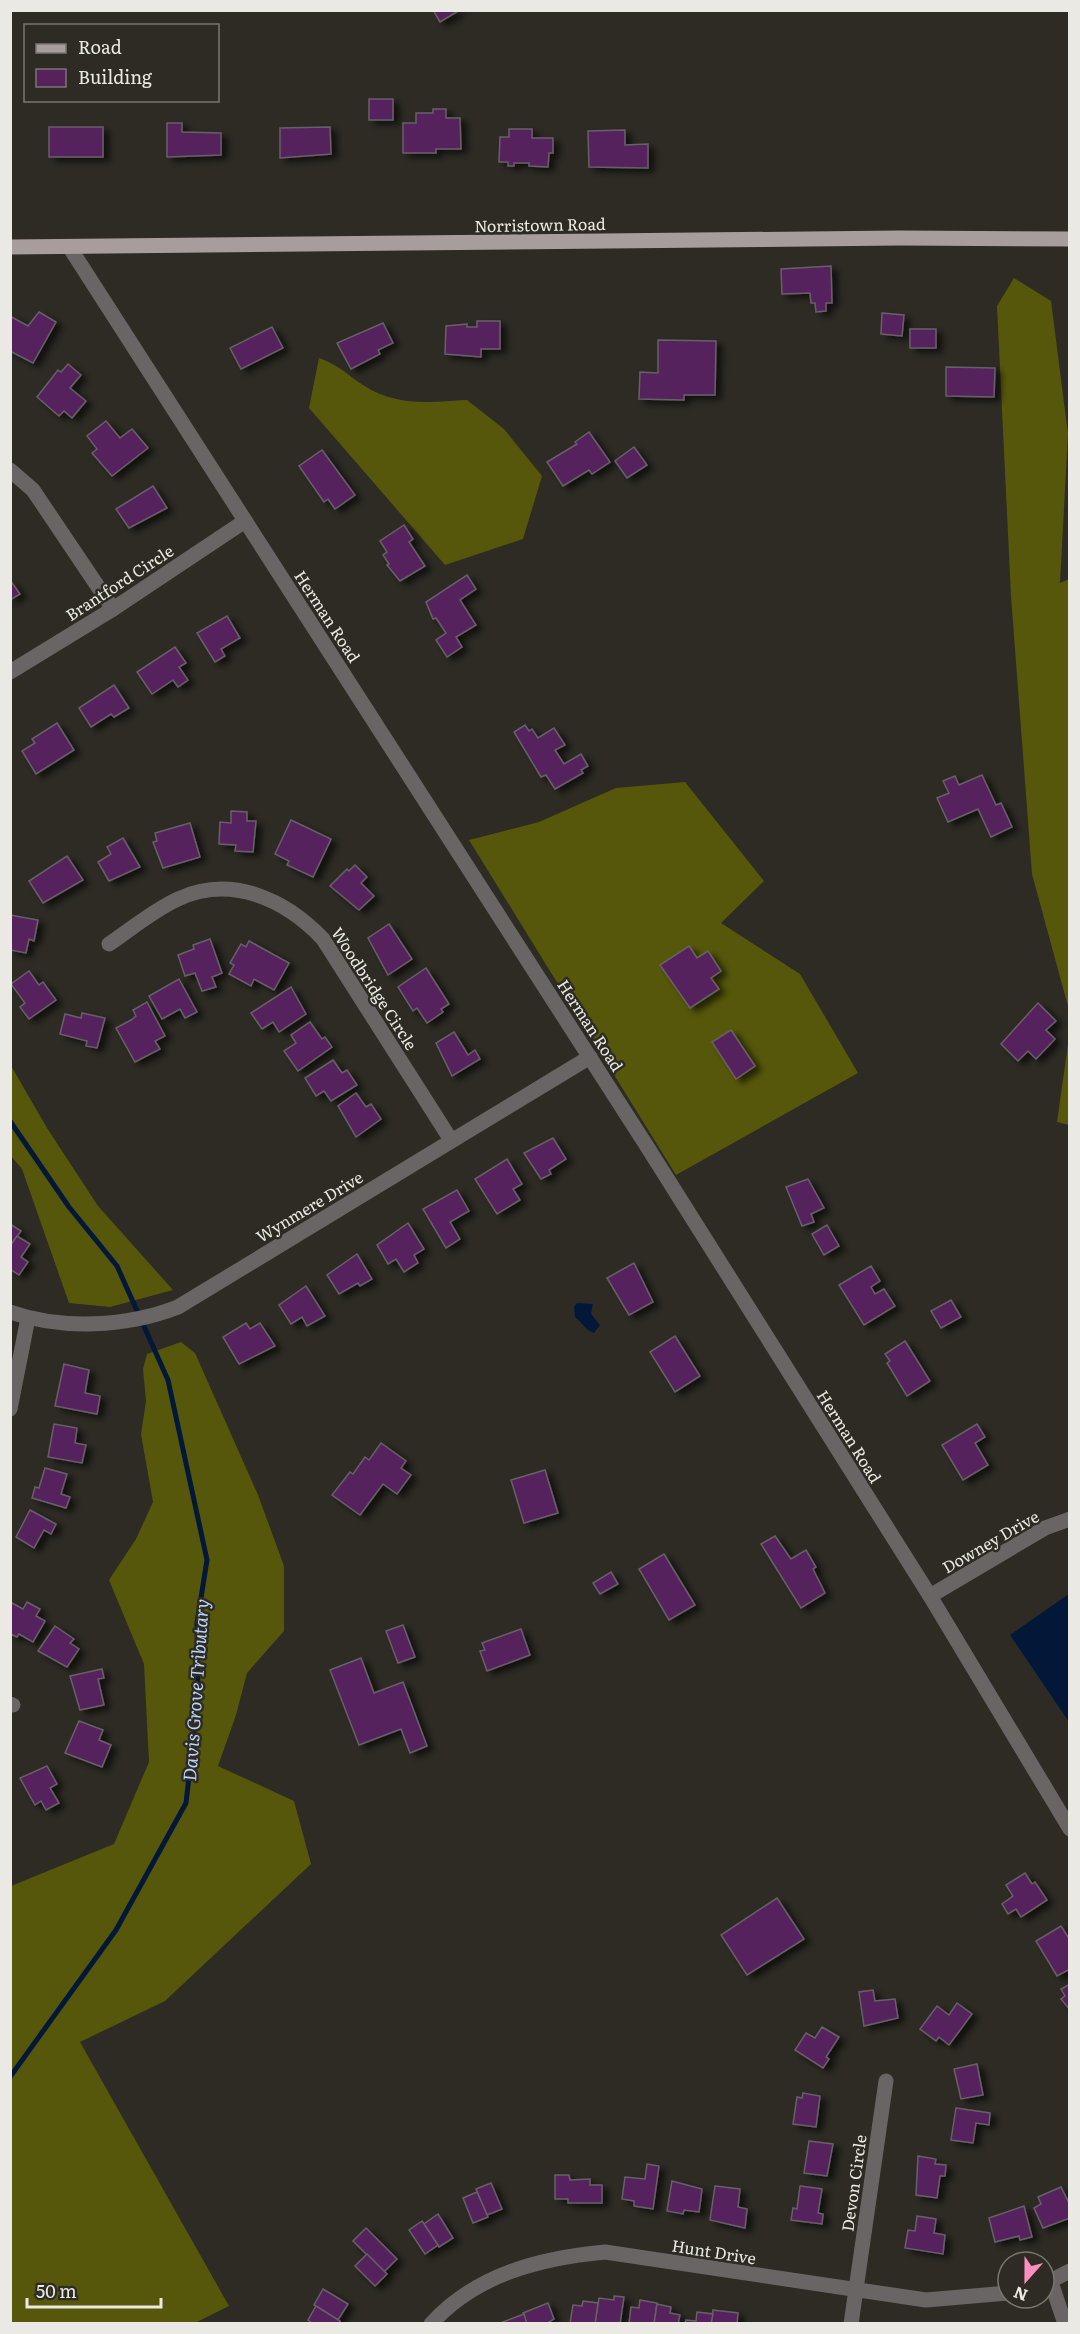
<svg xmlns="http://www.w3.org/2000/svg" width="1080" height="2334" font-family="Literata,serif">
<style>
.forest{fill:#56570a}
.water{fill:#031838}
.lines{fill:none;stroke-linecap:round;stroke-linejoin:round}
.stream{stroke:#031838;stroke-width:5}
.building{fill:#56215d;stroke:#676067;stroke-width:1.5;filter:url(#shadow)}
.minor{stroke:#696564;stroke-width:15}
.major{stroke:#a79d9d;stroke-width:15}
.labels{text-anchor:middle;dominant-baseline:central;stroke-width:5;stroke-linejoin:round;paint-order:stroke}
.street-label{font-size:16px;fill:#ebe9e4;stroke:#2d2b24}
.water-label{font-size:18px;font-style:italic;fill:#bcd6fb;stroke:#2d2b24}
</style>
<defs>
<filter id="shadow"><feDropShadow dx="6" dy="4" stdDeviation="3" flood-color="#0009"/></filter>
</defs>
<rect width="100%" height="100%" fill="#2d2b24"/>
<g class="forest">
<path d="M1014,278L1051,301L1068,434L1060,583L1069,579V1010L1032,874L1011,596L997,306Z"/>
<path d="M319,358C339,365 346,374 363,385C397,407 429,402 467,400L504,429L542,476L523,539L445,565L309,408Z"/>
<path d="M685,782L764,881L721,923L800,974L858,1073L676,1175L469,840L539,822L616,788Z"/>
<path d="M1069,1037V1125L1057,1122Z"/>
<path d="M10,1064L47,1128L98,1206L173,1290L110,1307L69,1303L22,1169L11,1156Z"/>
<path d="M181,1342L195,1353L258,1495L284,1566V1631L247,1673L236,1715L218,1766L294,1801L311,1864L165,2001L80,2042L229,2306L195,2323H11V1886L114,1844L149,1762L144,1664L109,1580L136,1539L153,1502L141,1434L146,1401L143,1369L147,1354Z"/>
</g>
<g class="water">
<path d="M577,1303L593,1304L591,1314L600,1325L594,1333C585,1330 582,1322 575,1317L574,1307Z"/>
<path d="M1069,1594V1722L1010,1635Z"/>
</g>
<g class="lines">
<path class="stream" d="M10,1121L69,1207L117,1266L168,1380L207,1560L197,1623L198,1698L186,1803L116,1930L10,2077"/>
</g>
<g class="building">
<path d="M433,10H460L440,22Z"/>
<rect x="369" y="99" width="24" height="21"/>
<path d="M433,109H446V118H460L461,149H436V153H403V123H416V113H433Z"/>
<path d="M167,123H182V132L221,133V155L167,157Z"/>
<rect x="49" y="127" width="54" height="30"/>
<path d="M330,127L331,154L280,158V128Z"/>
<path d="M509,129H532V138H553V153H549L548,167L529,166V163H514V166H508V162H499L500,137H509Z"/>
<path d="M625,130V145L648,144V168L589,167L588,131Z"/>
<path d="M831,266L832,303H826V311L816,312L815,303H811L810,293L782,294L781,269Z"/>
<path d="M39,312L56,322L33,363L10,351V316L28,326Z"/>
<path d="M882,313L904,315L902,336L881,334Z"/>
<path d="M477,321H500V349H481V357L445,354L446,326L467,324V327H477Z"/>
<path d="M383,323L393,343L378,350L380,354L351,369L337,343Z"/>
<path d="M272,327L283,348L241,369L230,348Z"/>
<rect x="910" y="329" width="26" height="19"/>
<path d="M658,340L716,341L715,395H684V400L639,399L640,372L658,373Z"/>
<path d="M68,364L81,375L70,388L86,401L72,418L64,411L59,416L37,397L58,370L61,372Z"/>
<path d="M946,367L995,368L994,397L946,396Z"/>
<path d="M106,421L120,438L132,429L148,448L112,476L92,453L97,449L87,436Z"/>
<path d="M589,432L610,462L592,474L589,470L563,486L547,462L577,444L575,442Z"/>
<path d="M634,447L647,465L627,478L615,461Z"/>
<path d="M322,450L355,495L335,509L328,499L324,502L299,466Z"/>
<path d="M153,486L167,508L129,528L116,509Z"/>
<path d="M404,525L413,539L409,542L425,566L400,581L387,565L389,564L383,555L387,552L380,541Z"/>
<path d="M467,575L476,589L460,600L476,625L456,637L462,647L447,657L436,640L446,633L436,618L433,619L426,602Z"/>
<path d="M10,580L20,594L10,600Z"/>
<path d="M227,616L240,638L221,649L225,656L215,662L197,633Z"/>
<path d="M175,647L186,663L179,667L188,680L178,687L173,680L152,694L137,672Z"/>
<path d="M114,685L129,708L114,717L111,714L91,727L79,708Z"/>
<path d="M57,723L74,750L36,774L22,751L35,743L32,739Z"/>
<path d="M525,725L529,731L532,729L538,738L554,728L565,745L555,750L564,764L581,754L588,766L581,770L583,773L555,789L546,775L541,777L514,732Z"/>
<path d="M982,775L996,805L1001,803L1012,827L991,837L978,809L948,822L937,798L949,793L943,781L955,776L959,785Z"/>
<path d="M231,811L247,812V821H256L253,852L235,851L236,845L219,844L220,822L231,823Z"/>
<path d="M291,820L331,839L313,877L287,865L289,861L275,854Z"/>
<path d="M190,823L200,857L163,868L153,842L157,841L155,833Z"/>
<path d="M123,838L140,867L109,881L98,862L111,854L107,847Z"/>
<path d="M67,856L83,880L43,903L29,881Z"/>
<path d="M355,865L367,877L361,883L374,896L359,910L330,886L347,869L349,871Z"/>
<path d="M10,915L38,920L34,941L29,939L26,953L10,950Z"/>
<path d="M389,924L412,959L388,975L368,938Z"/>
<path d="M210,939L222,973L212,977L216,987L202,991L195,973L185,976L178,955L194,949L193,945Z"/>
<path d="M249,941L289,963L274,990L254,979L251,986L229,974L234,965L230,963L241,944L246,947Z"/>
<path d="M689,946L697,958L708,951L721,971L711,978L719,989L690,1008L660,965Z"/>
<path d="M426,968L449,1004L441,1009L443,1012L427,1023L417,1008L413,1011L398,987Z"/>
<path d="M29,971L39,985L43,982L56,1000L29,1019L20,1007L25,1003L11,984Z"/>
<path d="M179,979L197,1012L185,1018L180,1009L162,1019L149,996Z"/>
<path d="M291,987L306,1014L279,1032L273,1022L262,1029L251,1013Z"/>
<path d="M147,1002L165,1036L155,1041L160,1049L135,1062L116,1028L131,1020L136,1016L133,1010Z"/>
<path d="M1038,1003L1056,1021L1046,1030L1055,1039L1036,1059L1028,1051L1018,1061L1001,1044Z"/>
<path d="M82,1013L105,1018L97,1048L86,1046L87,1041L60,1034L65,1014L81,1018Z"/>
<path d="M310,1022L322,1039L325,1037L332,1047L298,1071L284,1051L296,1043L291,1035Z"/>
<path d="M731,1030L755,1066L736,1079L712,1042Z"/>
<path d="M454,1032L468,1055L475,1050L480,1059L452,1076L436,1043Z"/>
<path d="M333,1060L342,1073L347,1070L357,1085L331,1101L324,1091L316,1096L305,1078Z"/>
<path d="M356,1093L366,1107L371,1104L381,1119L356,1137L338,1106Z"/>
<path d="M553,1138L566,1159L549,1170L551,1174L541,1179L524,1153Z"/>
<path d="M507,1159L522,1184L513,1189L520,1200L497,1214L475,1179Z"/>
<path d="M808,1179L824,1208L811,1214L814,1222L802,1226L786,1187Z"/>
<path d="M457,1190L469,1211L450,1222L460,1239L446,1248L423,1209Z"/>
<path d="M408,1223L424,1249L414,1255L418,1263L404,1272L396,1259L388,1264L377,1245Z"/>
<path d="M10,1224L21,1231L10,1246Z"/>
<path d="M827,1225L839,1246L824,1255L812,1234Z"/>
<path d="M17,1236L30,1244L21,1257L28,1262L19,1275L10,1269V1246Z"/>
<path d="M357,1254L372,1279L360,1286L358,1283L339,1294L327,1275Z"/>
<path d="M634,1263L653,1302L629,1315L607,1278Z"/>
<path d="M871,1266L880,1281L871,1287L875,1294L884,1289L895,1306L864,1325L839,1285Z"/>
<path d="M306,1286L325,1316L307,1326L302,1317L291,1324L279,1305Z"/>
<path d="M951,1300L961,1317L941,1328L931,1311Z"/>
<path d="M246,1323L250,1329L260,1323L275,1346L239,1364L223,1337Z"/>
<path d="M675,1336L700,1376L675,1392L650,1352Z"/>
<path d="M905,1341L930,1381L907,1396L887,1363L890,1361L885,1354Z"/>
<path d="M64,1364L89,1370L85,1393L100,1396L97,1414L55,1406Z"/>
<path d="M54,1424L77,1428L75,1443L86,1445L82,1463L48,1457Z"/>
<path d="M977,1424L985,1437L975,1443L988,1465L963,1480L942,1445Z"/>
<path d="M381,1443L406,1461L401,1468L411,1475L397,1494L383,1484L360,1515L332,1495L350,1472L353,1474L365,1457L369,1460Z"/>
<path d="M45,1468L67,1474L61,1494L70,1497L66,1508L32,1498L35,1487L39,1488Z"/>
<path d="M545,1470L558,1513L524,1523L511,1480Z"/>
<path d="M30,1510L56,1524L51,1534L44,1530L34,1548L16,1537Z"/>
<path d="M775,1536L791,1559L806,1550L816,1567L813,1569L825,1593L801,1608L761,1544Z"/>
<path d="M664,1554L695,1605L669,1620L639,1569Z"/>
<path d="M611,1572L618,1584L600,1594L593,1583Z"/>
<path d="M27,1602L40,1609L36,1616L45,1621L33,1642L19,1634L17,1637L10,1634V1605L12,1603L23,1609Z"/>
<path d="M403,1625L415,1657L398,1663L386,1631Z"/>
<path d="M55,1626L74,1639L70,1643L79,1649L67,1667L38,1651Z"/>
<path d="M521,1629L530,1655L487,1671L480,1651L485,1650L482,1643Z"/>
<path d="M361,1658L374,1693L403,1682L427,1746L410,1753L401,1729L359,1745L330,1670Z"/>
<path d="M102,1669L104,1678L98,1679L104,1705L80,1710L70,1676Z"/>
<path d="M79,1721L103,1730L99,1740L111,1745L102,1767L65,1753Z"/>
<path d="M47,1766L57,1784L50,1788L59,1803L46,1810L41,1801L35,1805L20,1778Z"/>
<path d="M1025,1873L1032,1884L1035,1882L1047,1900L1021,1917L1016,1909L1008,1914L1002,1904L1013,1896L1006,1885Z"/>
<path d="M777,1898L804,1939L747,1975L721,1935Z"/>
<path d="M1061,1926L1070,1940V1969L1057,1976L1036,1941Z"/>
<path d="M1070,1984V2010L1061,1999L1065,1996L1061,1989Z"/>
<path d="M873,1990L875,2001L895,1999L898,2018L864,2026L859,1992Z"/>
<path d="M957,2003L972,2014L949,2045L939,2037L936,2041L920,2029L937,2006L949,2015Z"/>
<path d="M822,2027L839,2037L826,2057L829,2059L823,2068L795,2050L806,2033L815,2038Z"/>
<path d="M977,2064L983,2095L961,2099L954,2069Z"/>
<path d="M803,2093L820,2096L816,2127L793,2124L797,2097L802,2098Z"/>
<path d="M956,2108L990,2113L989,2125L976,2123L973,2143L951,2140Z"/>
<path d="M809,2141L833,2144L827,2176L804,2173Z"/>
<path d="M918,2156L936,2159L935,2164L946,2165L945,2176H940L937,2198L916,2195Z"/>
<path d="M647,2164L659,2166L653,2209L634,2206V2201L622,2199L625,2177L645,2179Z"/>
<path d="M555,2175H569L570,2180L590,2179V2185H602V2203H568V2199H555Z"/>
<path d="M672,2181L702,2189L699,2212L684,2210L683,2214L667,2211Z"/>
<path d="M491,2183L502,2209L487,2215L476,2189Z"/>
<path d="M715,2186L740,2189L738,2207L747,2209L745,2228L710,2220Z"/>
<path d="M800,2186L822,2189L818,2213L823,2214L822,2224L791,2220L793,2208L797,2209Z"/>
<path d="M1061,2187L1070,2205V2218L1043,2228L1034,2208L1041,2204L1038,2197Z"/>
<path d="M477,2192L488,2217L473,2223L463,2198Z"/>
<path d="M1024,2206L1032,2237L1020,2240L1019,2236L995,2242L989,2218Z"/>
<path d="M438,2214L453,2238L439,2247L424,2224Z"/>
<path d="M917,2216L936,2219L934,2233L945,2235L943,2254L905,2248L908,2230L915,2231Z"/>
<path d="M422,2221L438,2245L425,2254L409,2230Z"/>
<path d="M366,2228L397,2259L384,2272L353,2241Z"/>
<path d="M367,2254L387,2274L375,2286L355,2266Z"/>
<path d="M323,2289L348,2304L338,2320L314,2305Z"/>
<path d="M614,2296L624,2297L620,2324H595L599,2298L614,2300Z"/>
<path d="M640,2300L657,2303L654,2324H629L631,2307L639,2308Z"/>
<path d="M583,2301L598,2303L595,2324L570,2323L573,2305L582,2306Z"/>
<path d="M548,2303L554,2319L546,2324H527L523,2313Z"/>
<path d="M657,2304L671,2307L670,2313L680,2315L678,2324H654Z"/>
<path d="M316,2306L340,2321L339,2324H313L308,2320Z"/>
<path d="M713,2310L738,2313L737,2324H711Z"/>
<path d="M697,2312L713,2314L711,2324H685L686,2320L696,2321Z"/>
<path d="M524,2314L527,2324H501L500,2323Z"/>
</g>
<g class="lines">
<g class="minor">
<path d="M70,248L648,1148L930,1596L1070,1829"/>
<path d="M10,470L33,490L113,609"/>
<path d="M10,672L113,609L245,521"/>
<path d="M109,944C131,929 154,910 178,899C232,874 286,900 323,939L451,1140"/>
<path d="M10,1312C62,1330 127,1327 178,1307L590,1057"/>
<path d="M10,1409L28,1318"/>
<path d="M930,1596L1045,1528L1070,1519"/>
<path d="M10,1704L13,1705"/>
<path d="M1051,2282L1065,2324"/>
<path d="M1044,2284L1070,2271"/>
<path d="M431,2324C476,2274 541,2258 605,2252L926,2300L1008,2293"/>
<path d="M851,2324L886,2081"/>
</g>
<path class="major" d="M10,247L900,238L1070,239"/>
</g>
<g class="labels">
<g class="street-label">
<text transform="translate(540 224) rotate(-1)">Norristown Road</text>
<text transform="translate(119 582) rotate(-33)">Brantford Circle</text>
<text transform="translate(328 616) rotate(57)">Herman Road</text>
<text transform="translate(375 988) rotate(57)">Woodbridge Circle</text>
<text transform="translate(591 1025) rotate(57)">Herman Road</text>
<text transform="translate(309 1206) rotate(-31)">Wynmere Drive</text>
<text transform="translate(850 1436) rotate(58)">Herman Road</text>
<text transform="translate(990 1541) rotate(-30)">Downey Drive</text>
<text transform="translate(853 2183) rotate(-82)">Devon Circle</text>
<text transform="translate(714 2251) rotate(9)">Hunt Drive</text>
</g>
<g class="water-label">
<text transform="translate(195 1690) rotate(-86)">Davis Grove Tributary</text>
</g>
</g>
<rect width="1080" height="2334" fill="none" stroke="#ebe9e4" stroke-width="24"/>
<rect x="24" y="24" width="195" height="78" fill="#2d2b24" stroke="#797771" stroke-width="1.5"/>
<rect x="36" y="44" width="30" height="9" fill="#a79d9d" stroke="#797771" stroke-width="1.5"/>
<text x="78" y="54" font-size="18" fill="#ebe9e4">Road</text>
<rect x="36" y="69" width="30" height="18" fill="#56215d" stroke="#797771" stroke-width="1.5"/>
<text x="78" y="84" font-size="18" fill="#ebe9e4">Building</text>
<g transform="translate(1026 2280) rotate(201)"><circle r="28" fill="#2d2b24" stroke="#797771" stroke-width="1.5"/>
<path d="M0-4.5L10 22L0 15L-10 22Z" fill="#fe8ebd"/>
<text y="-9" font-size="16" font-weight="bold" text-anchor="middle" fill="#ebe9e4">N</text>
</g>
<path d="M27 2298v9h134v-9" fill="none" stroke="#ebe9e4" stroke-width="3"/>
<text x="36" y="2298" font-size="18" fill="#ebe9e4" stroke="#2d2b24" stroke-width="4.5" paint-order="stroke">50 m</text>
</svg>
